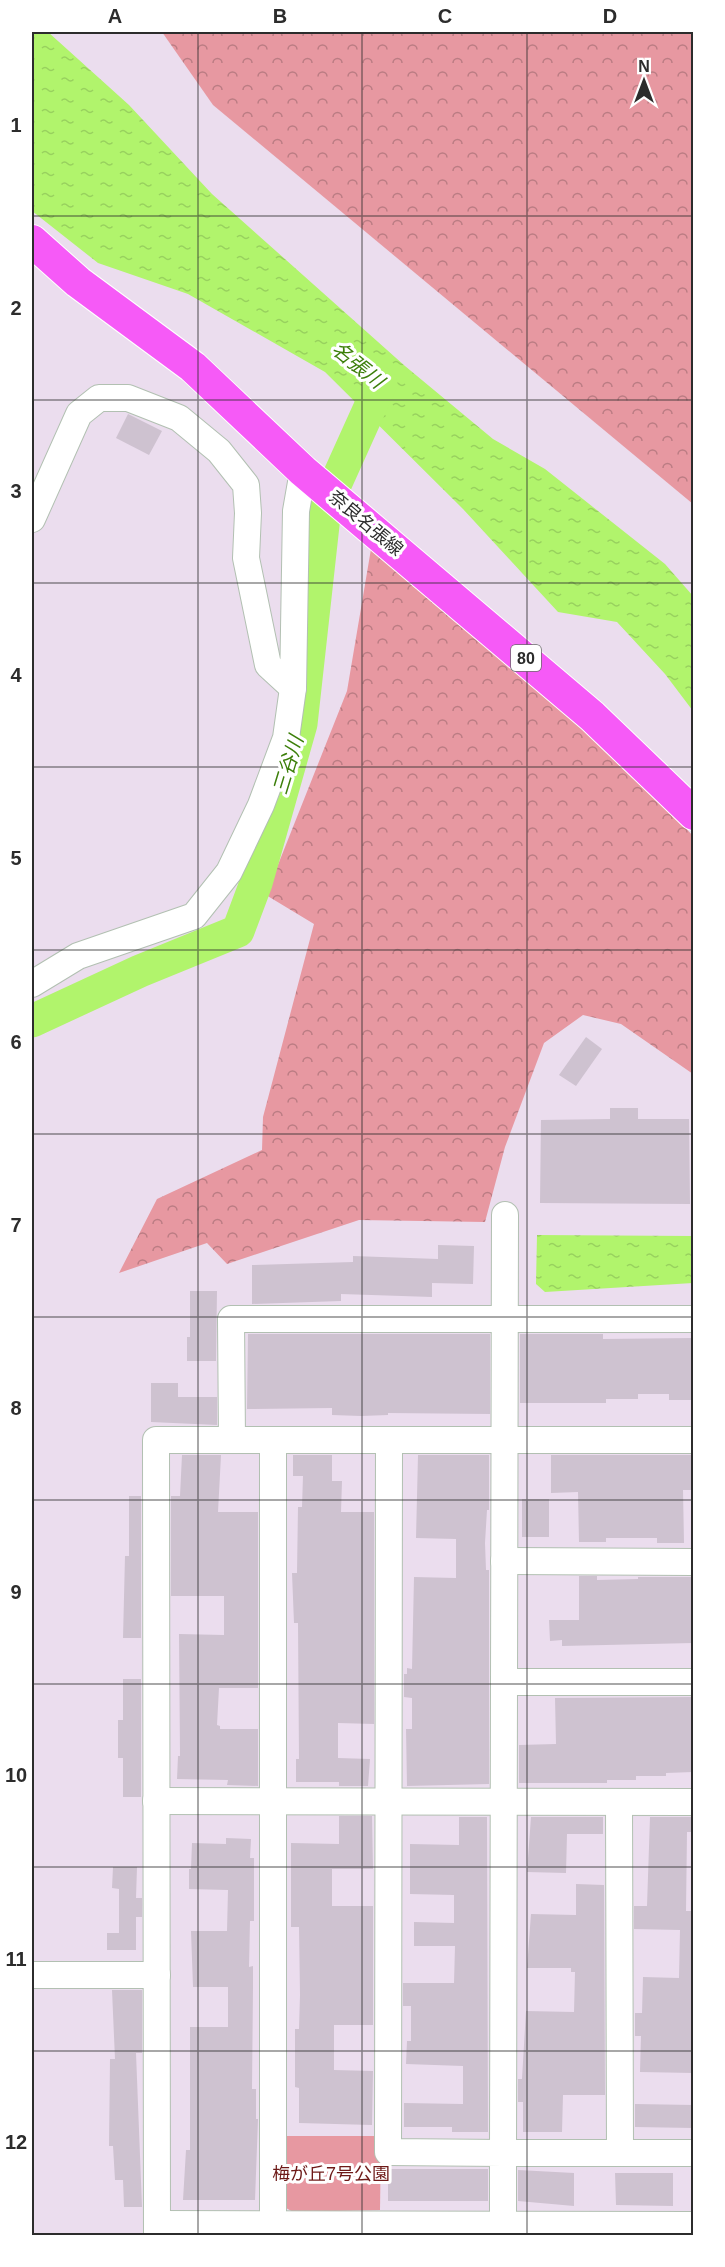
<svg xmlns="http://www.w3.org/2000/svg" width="725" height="2267" font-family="Arial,'Noto Sans JP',sans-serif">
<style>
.forest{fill:url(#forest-crowns)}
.park{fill:#e798a1}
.water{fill:url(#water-ripples)}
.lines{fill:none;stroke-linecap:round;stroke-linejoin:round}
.river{stroke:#b1f46c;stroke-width:33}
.building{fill:#cec2d0}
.minor-casing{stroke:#b2c0b2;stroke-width:28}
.major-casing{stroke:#fff;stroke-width:34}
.minor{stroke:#fff;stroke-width:26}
.major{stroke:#f65af7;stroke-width:32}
.grid{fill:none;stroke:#2c2c2c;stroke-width:1.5;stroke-opacity:0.55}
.labels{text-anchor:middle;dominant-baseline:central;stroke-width:6;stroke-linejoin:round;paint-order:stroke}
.shield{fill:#fff;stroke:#6b6b6b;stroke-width:1.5}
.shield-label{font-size:16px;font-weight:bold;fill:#2c2c2c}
.street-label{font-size:18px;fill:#2c2c2c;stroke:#fff}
.park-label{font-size:18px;fill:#6d1917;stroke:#fff}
.water-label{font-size:20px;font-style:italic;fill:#3c7f0a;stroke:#fff}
.neatline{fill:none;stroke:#2c2c2c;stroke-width:2}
.grid-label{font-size:20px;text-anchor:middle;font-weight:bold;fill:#2c2c2c}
</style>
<defs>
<pattern id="forest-crowns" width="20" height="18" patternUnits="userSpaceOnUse" patternTransform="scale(1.5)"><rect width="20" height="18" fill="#e798a1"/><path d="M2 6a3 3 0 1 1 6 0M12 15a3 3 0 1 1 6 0" fill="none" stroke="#bb7c83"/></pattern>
<pattern id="water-ripples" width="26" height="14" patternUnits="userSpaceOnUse" patternTransform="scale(1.5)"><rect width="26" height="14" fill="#b1f46c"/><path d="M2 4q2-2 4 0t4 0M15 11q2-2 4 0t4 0" fill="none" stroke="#98d15e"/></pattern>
</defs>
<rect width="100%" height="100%" fill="#ebddee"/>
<g class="forest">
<path d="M162,32H693V504L213,105Z"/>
<path d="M371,549L556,707L613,749L693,836V1074L621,1024L583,1015L544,1043L505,1147L485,1222L359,1220L227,1264L207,1243L119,1273L157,1199L262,1150L263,1117L314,924L266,895L347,691Z"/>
</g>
<path class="park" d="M282,2136H381L380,2210L293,2212L281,2205Z"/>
<g class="water">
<path d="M32,32H48L129,105L212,194L405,366L493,439L545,469L665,564L693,596V711L665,674L617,622L558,612L463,509L325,372L188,294L98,263L32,211Z"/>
<path d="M537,1235L693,1236V1283L545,1292L536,1284Z"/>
</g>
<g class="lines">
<path class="river" d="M32,1021L140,971L238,931L256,883L301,724L325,507L381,383"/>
</g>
<g class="building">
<path d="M128,414L162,431L149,455L116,438Z"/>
<path d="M586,1037L602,1049L576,1086L559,1075Z"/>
<path d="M610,1108H638V1119H689L690,1204L540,1203L541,1120L610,1119Z"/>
<path d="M438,1245L474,1246L473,1284L432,1283V1297L341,1294V1301L252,1304V1265L353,1262V1256L438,1259Z"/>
<path d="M190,1291H217L216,1361H187V1337H190Z"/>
<path d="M248,1334H490V1414L388,1413V1415L361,1416L332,1415V1408L247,1409Z"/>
<path d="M520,1334H603V1339L693,1338V1400H669V1394H638V1399H606V1403H520Z"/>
<path d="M151,1383H178V1397H217V1425L151,1422Z"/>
<path d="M182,1455H221L218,1512H258V1688H219L217,1725L220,1726V1729H258V1786L227,1785L228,1780L177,1779L178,1756H180L179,1634L224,1635V1596H171V1496H180Z"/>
<path d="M293,1455H332V1481H342L341,1512H374V1724L338,1723V1758L370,1759L368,1786H339V1782H296V1759H299L298,1623H294L292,1573H297L298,1507H302L303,1476H293Z"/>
<path d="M418,1455H489V1510H487L485,1543L486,1570H489V1784L407,1786L406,1729H412V1698L404,1697V1674H407V1668L412,1669L414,1577L456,1578V1539L416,1538Z"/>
<path d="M551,1455H693V1490H683L684,1543H657V1538H606V1542H579L578,1492L551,1493Z"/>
<path d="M129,1496H141V1638H123L125,1556H129Z"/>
<rect x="522" y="1499" width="27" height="38"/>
<path d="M579,1576H597V1580L638,1579V1577H693V1643L562,1646V1640L550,1641L549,1620H579Z"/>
<path d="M123,1679H141V1797H123V1758H118V1720H123Z"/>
<path d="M693,1697V1772L666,1773V1776H636V1780H607V1783H519V1745L556,1744L555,1698Z"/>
<path d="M339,1816H372L373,1869H332V1906H373V2025H334V2070L373,2071L372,2125L299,2123V2088L295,2087V2029H299L300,1995L299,1927H291V1843L339,1844Z"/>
<path d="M459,1817H487L488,2132H452V2127H404V2103L463,2104V2066L406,2064L407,2041H411V2006H403V1983H454L455,1946H414V1922L454,1923V1895L410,1894V1844L459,1845Z"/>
<path d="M531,1817H603V1834H567L566,1873L527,1872Z"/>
<path d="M650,1817H693V1832H687L686,1911H693V2073L640,2072L641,2036H635V2013H642L643,1977L679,1978L680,1930L634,1929V1906H647Z"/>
<path d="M226,1838L251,1839L250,1858H254V1921H250L249,1967L253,1966V1987L252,2089H256V2119H258L255,2200H183L186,2150H190V2027H228V1987H193L191,1931H227L228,1890L189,1889V1869H191L192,1843L226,1844Z"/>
<path d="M113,1867H137L136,1898H142V1917H136V1950H107V1933H119V1889L112,1888Z"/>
<path d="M576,1884L604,1885L605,2095H563L562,2132H523V2102H518V2079H522L526,2011L574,2012L575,1972H571V1968H527L531,1914L576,1915Z"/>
<path d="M112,1990H142V2053H136L142,2207H124L123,2180H115L113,2146H109L110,2059H115Z"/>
<path d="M635,2104L693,2105V2128L635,2127Z"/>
<rect x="388" y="2169" width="100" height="32"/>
<path d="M518,2170L574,2173V2206L518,2201Z"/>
<path d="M615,2173H673V2206L616,2205Z"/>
</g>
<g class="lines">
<defs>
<g id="minor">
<path d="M32,519L79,414L99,398H128L179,418L219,451L246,485L248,513L246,558L268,665L293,688"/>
<path d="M32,984L78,956L194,916L229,872L261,805L286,738L293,688L296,511L303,471"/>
<path d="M505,1215L503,2153H694"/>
<path d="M232,1440L231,1319H694"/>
<path d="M273,1440V2236"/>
<path d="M389,1440L388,2152L503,2153V2225"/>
<path d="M504,1561L694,1562"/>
<path d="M504,1682H694"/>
<path d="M156,1801L694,1802"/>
<path d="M619,1802L620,2153"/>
<path d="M32,1975H157"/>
<path d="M157,2224L694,2225"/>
<path d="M157,2236L156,1440H694"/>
</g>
<path id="major" d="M32,241L78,282L193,367L303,471L592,716L694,814"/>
</defs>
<use href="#minor" class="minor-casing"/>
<use href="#major" class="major-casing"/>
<use href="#minor" class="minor"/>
<use href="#major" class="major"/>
</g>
<path class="grid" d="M198,32V2236M362,32V2236M527,32V2236M32,216H694M32,400H694M32,583H694M32,767H694M32,950H694M32,1134H694M32,1317H694M32,1500H694M32,1684H694M32,1867H694M32,2051H694"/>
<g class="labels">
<rect class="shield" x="511" y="645" width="30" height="26" rx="4.5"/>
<g class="shield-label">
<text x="526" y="658">80</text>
</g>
<g class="street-label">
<text transform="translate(366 523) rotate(40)">奈良名張線</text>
</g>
<g class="park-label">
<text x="331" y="2174">梅が丘7号公園</text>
</g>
<g class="water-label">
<text transform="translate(358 365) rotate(39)">名張川</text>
<text transform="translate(288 765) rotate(-73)">三谷川</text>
</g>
</g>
<rect width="725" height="2267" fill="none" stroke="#ffffff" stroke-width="66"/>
<g transform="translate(644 81)" stroke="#ffffff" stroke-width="4.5" paint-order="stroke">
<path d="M0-4.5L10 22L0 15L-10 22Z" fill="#2c2c2c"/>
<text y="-9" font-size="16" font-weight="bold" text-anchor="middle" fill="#2c2c2c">N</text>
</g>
<rect x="33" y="33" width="659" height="2201" class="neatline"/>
<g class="grid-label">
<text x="115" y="23">A</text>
<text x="280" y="23">B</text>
<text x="445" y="23">C</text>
<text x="610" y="23">D</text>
<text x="16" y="132">1</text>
<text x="16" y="315">2</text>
<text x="16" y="498">3</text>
<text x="16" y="682">4</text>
<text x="16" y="865">5</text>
<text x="16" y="1049">6</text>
<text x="16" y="1232">7</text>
<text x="16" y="1415">8</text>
<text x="16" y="1599">9</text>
<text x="16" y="1782">10</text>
<text x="16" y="1966">11</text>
<text x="16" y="2149">12</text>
</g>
</svg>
